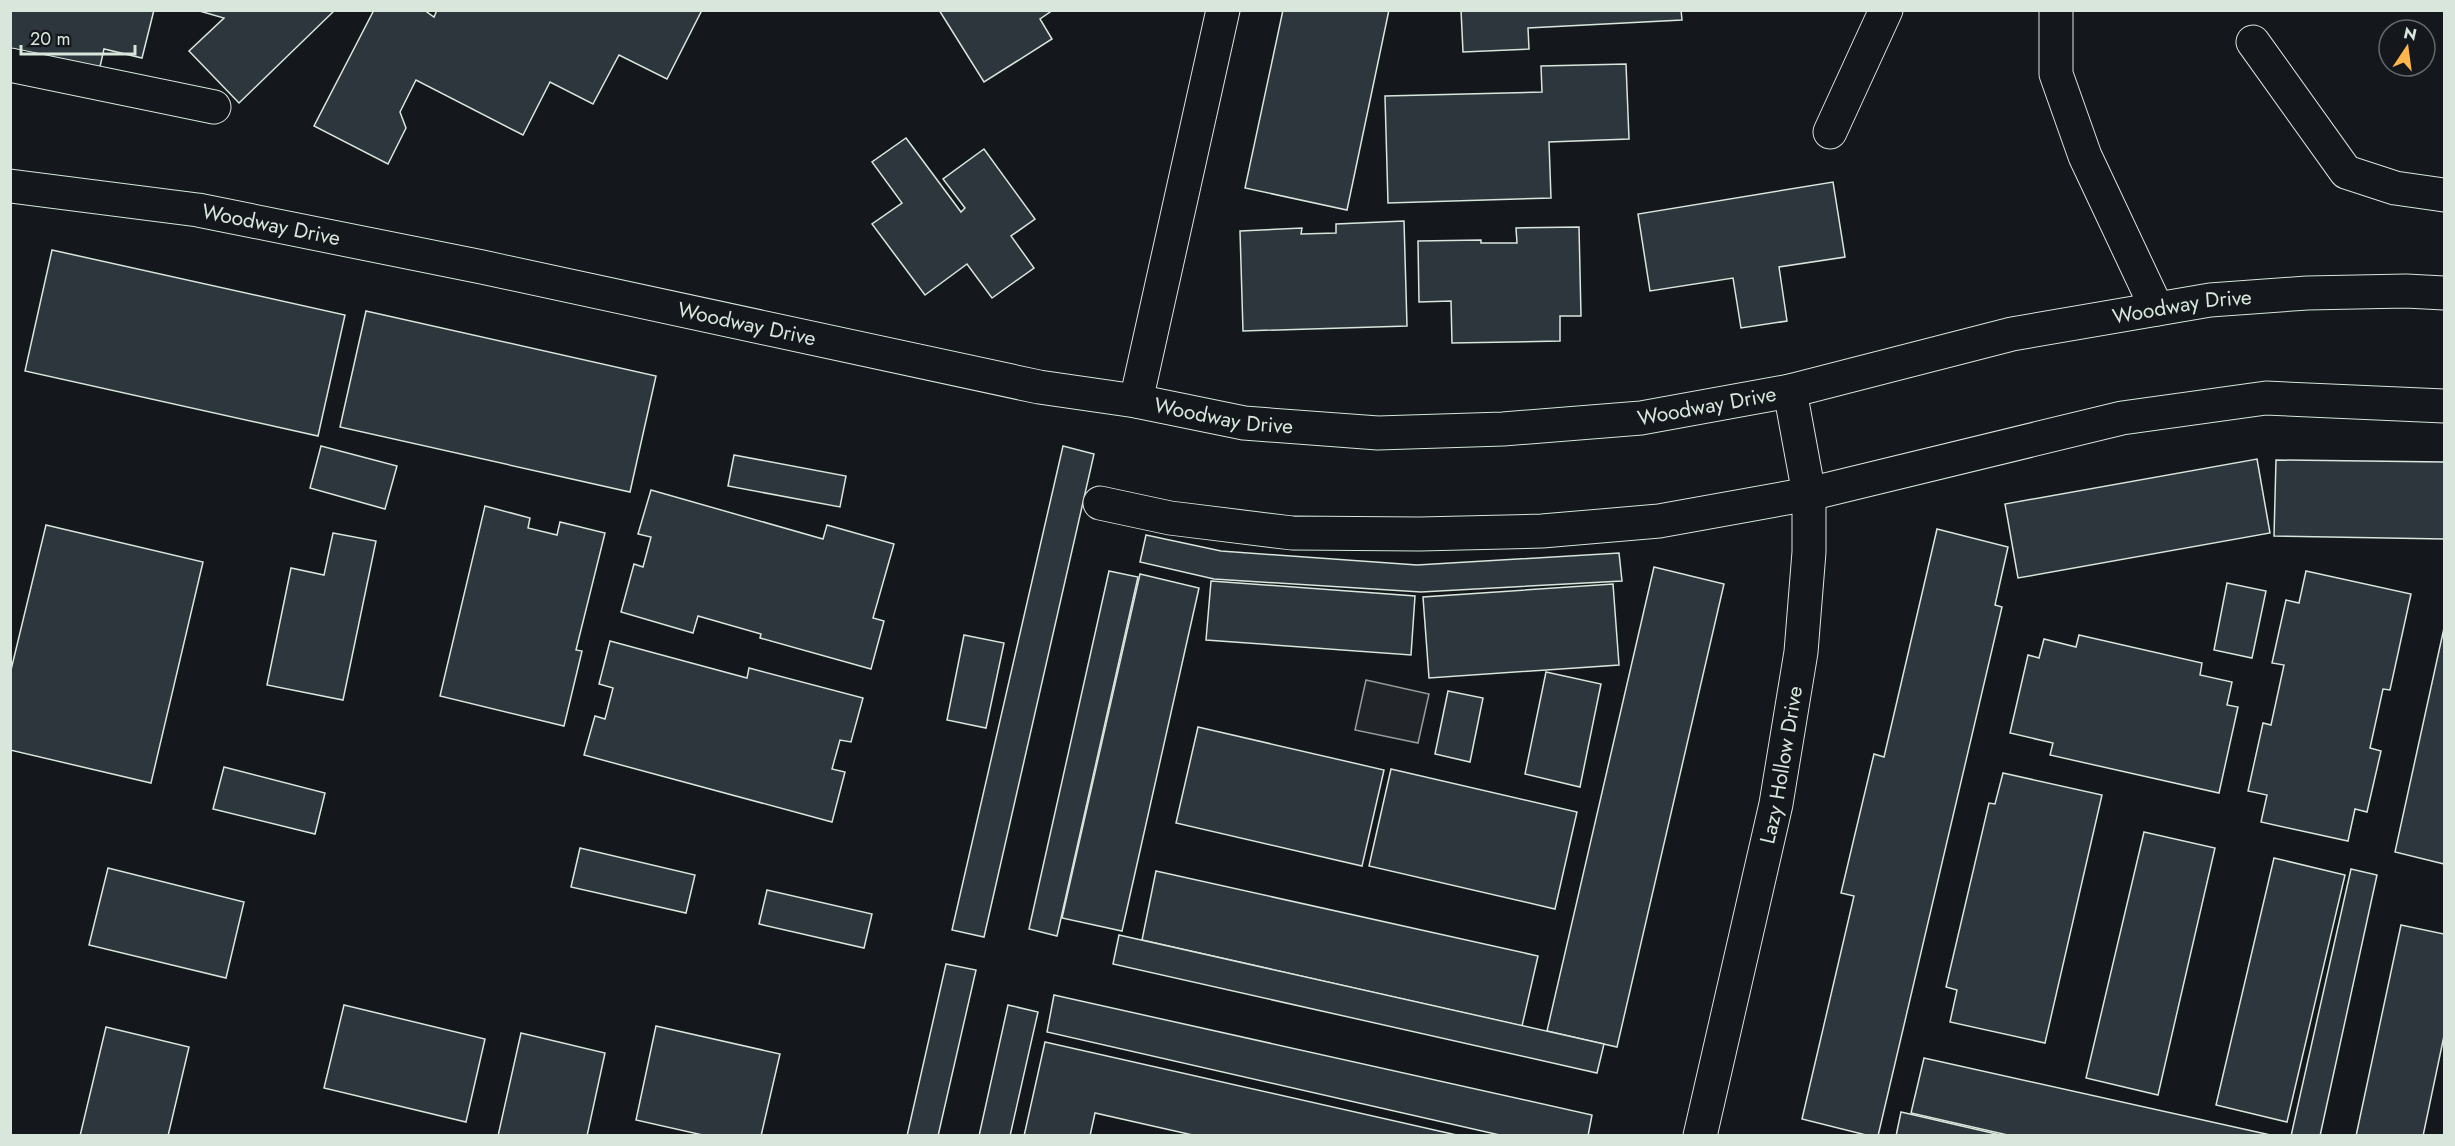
<svg xmlns="http://www.w3.org/2000/svg" width="2455" height="1146" font-family="Jost,sans-serif">
<style>
.green{fill:#202428;stroke:#939e99;stroke-width:1.5}
.building{fill:#2c363c;stroke:#d8e6dc;stroke-width:1.5}
.lines{fill:none;stroke-linecap:round;stroke-linejoin:round}
.minor-casing{stroke:#d8e6dc;stroke-width:35}
.minor{stroke:#14181c;stroke-width:33}
.labels{text-anchor:middle;dominant-baseline:central;stroke-width:4.5;stroke-linejoin:round;paint-order:stroke}
.street-label{font-size:21px;fill:#d8e6dc;stroke:#14181c}
</style>
<rect width="100%" height="100%" fill="#14181c"/>
<path class="green" d="M1366,680L1429,694L1418,743L1355,730Z"/>
<g class="building">
<path d="M10,10H154L142,58L104,49L99,71L10,49Z"/>
<path d="M335,10L239,103L189,51L224,18L196,10Z"/>
<path d="M374,10H424L434,17L437,10H702L667,79L619,55L593,104L550,82L523,135L416,80L400,112L406,128L388,164L314,126Z"/>
<path d="M939,10H1053L1040,19L1052,39L984,82Z"/>
<path d="M1283,10H1389L1347,210L1245,188Z"/>
<path d="M1461,10H1681L1682,20L1528,28L1529,49L1463,52Z"/>
<path d="M1626,64L1629,139L1549,142L1551,198L1388,203L1385,96L1542,92L1541,66Z"/>
<path d="M906,138L961,212L965,208L943,179L984,149L1035,219L1011,236L1034,268L992,298L967,264L925,295L872,224L902,203L872,162Z"/>
<path d="M1833,182L1845,257L1779,267L1787,321L1741,328L1733,278L1650,291L1638,214Z"/>
<path d="M1404,221L1407,326L1243,331L1240,231L1302,228L1301,234L1336,233V224Z"/>
<path d="M1579,227L1581,316H1560V341L1452,343L1451,301L1419,302L1418,241L1481,240V243H1517L1516,228Z"/>
<path d="M52,250L345,315L318,436L25,371Z"/>
<path d="M366,311L656,376L630,492L340,427Z"/>
<path d="M321,446L397,466L385,509L310,488Z"/>
<path d="M1063,446L1094,454L984,937L952,930Z"/>
<path d="M734,455L846,476L840,507L728,486Z"/>
<path d="M2257,459L2270,533L2018,578L2005,504Z"/>
<path d="M2276,460L2444,462V539L2274,536Z"/>
<path d="M651,490L823,539L827,525L894,544L873,618L884,621L871,669L760,638L761,634L698,616L693,633L621,612L634,564L643,567L651,537L638,534Z"/>
<path d="M485,506L530,518L528,528L557,535L560,522L605,533L576,650L582,651L564,726L440,696Z"/>
<path d="M46,525L203,562L151,783L10,750V674Z"/>
<path d="M1937,529L2008,547L1995,605L2002,607L1878,1136H1870L1802,1119L1854,896L1841,893L1874,754L1884,757Z"/>
<path d="M333,533L376,541L343,700L267,685L291,568L324,575Z"/>
<path d="M1146,535L1221,551L1417,565L1619,553L1622,581L1421,592L1214,579L1140,562Z"/>
<path d="M1654,567L1724,584L1617,1047L1547,1031Z"/>
<path d="M1109,571L1138,577L1057,936L1029,929Z"/>
<path d="M2306,571L2411,594L2390,690L2383,689L2370,748L2381,751L2367,812L2355,809L2348,841L2261,822L2267,795L2248,791L2263,723L2271,725L2284,665L2272,663L2286,600L2299,603Z"/>
<path d="M1140,574L1199,588L1122,931L1062,918Z"/>
<path d="M1211,581L1415,596L1411,655L1206,640Z"/>
<path d="M2227,583L2266,591L2252,658L2214,650Z"/>
<path d="M1613,584L1619,665L1429,678L1423,597Z"/>
<path d="M2444,628V864L2395,852Z"/>
<path d="M964,635L1004,643L986,728L947,720Z"/>
<path d="M2079,635L2202,663L2200,675L2232,682L2227,705L2238,707L2219,793L2050,755L2053,743L2010,733L2028,655L2039,658L2044,639L2076,647Z"/>
<path d="M610,641L747,678L749,668L863,698L851,742L840,740L832,769L845,772L832,822L584,755L595,716L605,719L613,688L599,684Z"/>
<path d="M1546,672L1601,684L1580,787L1525,774Z"/>
<path d="M1448,691L1483,698L1470,762L1435,754Z"/>
<path d="M1198,727L1384,770L1362,866L1176,823Z"/>
<path d="M224,767L325,793L315,834L213,809Z"/>
<path d="M1391,769L1577,812L1555,909L1369,866Z"/>
<path d="M2003,773L2102,795L2045,1043L1950,1022L1957,990L1946,987L1989,803L1995,804Z"/>
<path d="M2144,832L2215,848L2158,1095L2086,1078Z"/>
<path d="M580,848L695,875L686,913L571,887Z"/>
<path d="M2274,858L2345,875L2287,1122L2216,1105Z"/>
<path d="M108,868L244,902L226,978L89,945Z"/>
<path d="M2351,869L2377,875L2320,1136H2291Z"/>
<path d="M1156,871L1538,956L1522,1026L1142,940Z"/>
<path d="M767,890L872,914L864,948L759,924Z"/>
<path d="M2401,925L2444,934V1036L2423,1136H2356Z"/>
<path d="M1119,935L1604,1044L1597,1073L1113,964Z"/>
<path d="M946,964L976,970L938,1136H907Z"/>
<path d="M1054,995L1592,1115L1588,1136H1504L1047,1032Z"/>
<path d="M344,1005L485,1039L466,1122L324,1088Z"/>
<path d="M1008,1005L1038,1012L1010,1136H979Z"/>
<path d="M656,1026L780,1054L761,1136H707L636,1120Z"/>
<path d="M106,1027L189,1047L168,1136H80Z"/>
<path d="M521,1033L605,1053L587,1136H498Z"/>
<path d="M1045,1042L1461,1136H1197L1095,1113L1090,1136H1024Z"/>
<path d="M1924,1058L2275,1136H2012L1911,1113Z"/>
<path d="M1901,1112L2005,1136H1896Z"/>
</g>
<g class="lines">
<defs>
<g id="minor">
<path d="M2056,10V74L2085,156L2157,309"/>
<path d="M2253,42L2346,172L2395,188L2444,195"/>
<path d="M10,65L214,107"/>
<path d="M1830,132L1886,10"/>
<path id="s1" d="M10,186L198,210L482,267L1039,387L1136,401L1244,423L1378,433L1503,429L1641,418L1790,391L2012,334L2210,300L2307,293L2406,291L2444,293"/>
<path d="M1136,401L1223,10"/>
<path d="M1100,503L1170,518L1292,533L1420,534L1542,531L1659,521L1809,494L2122,418L2266,398L2444,406"/>
<path id="s2" d="M1700,1136L1776,804L1801,652L1809,552V494L1790,391"/>
</g>
</defs>
<use href="#minor" class="minor-casing"/>
<use href="#minor" class="minor"/>
</g>
<g class="labels">
<g class="street-label">
<text stroke="none"><textPath href="#s1" startOffset="264">Woodway Drive</textPath></text>
<text stroke="none"><textPath href="#s1" startOffset="2208">Woodway Drive</textPath></text>
<text stroke="none"><textPath href="#s1" startOffset="750">Woodway Drive</textPath></text>
<text stroke="none"><textPath href="#s1" startOffset="1722">Woodway Drive</textPath></text>
<text stroke="none"><textPath href="#s1" startOffset="1236">Woodway Drive</textPath></text>
<text stroke="none"><textPath href="#s2" startOffset="380">Lazy Hollow Drive</textPath></text>
</g>
</g>
<rect width="2455" height="1146" fill="none" stroke="#d8e6dc" stroke-width="24"/>
<g transform="translate(2407 48) rotate(13)"><circle r="28" fill="#14181c" stroke="#626a69" stroke-width="1.5"/>
<path d="M0-4.5L10 22L0 15L-10 22Z" fill="#ffb74d"/>
<text y="-9" font-size="16" font-weight="bold" text-anchor="middle" fill="#d8e6dc">N</text>
</g>
<path d="M21 45v9h114v-9" fill="none" stroke="#d8e6dc" stroke-width="3"/>
<text x="30" y="45" font-size="18" fill="#d8e6dc" stroke="#14181c" stroke-width="4.5" paint-order="stroke">20 m</text>
</svg>
